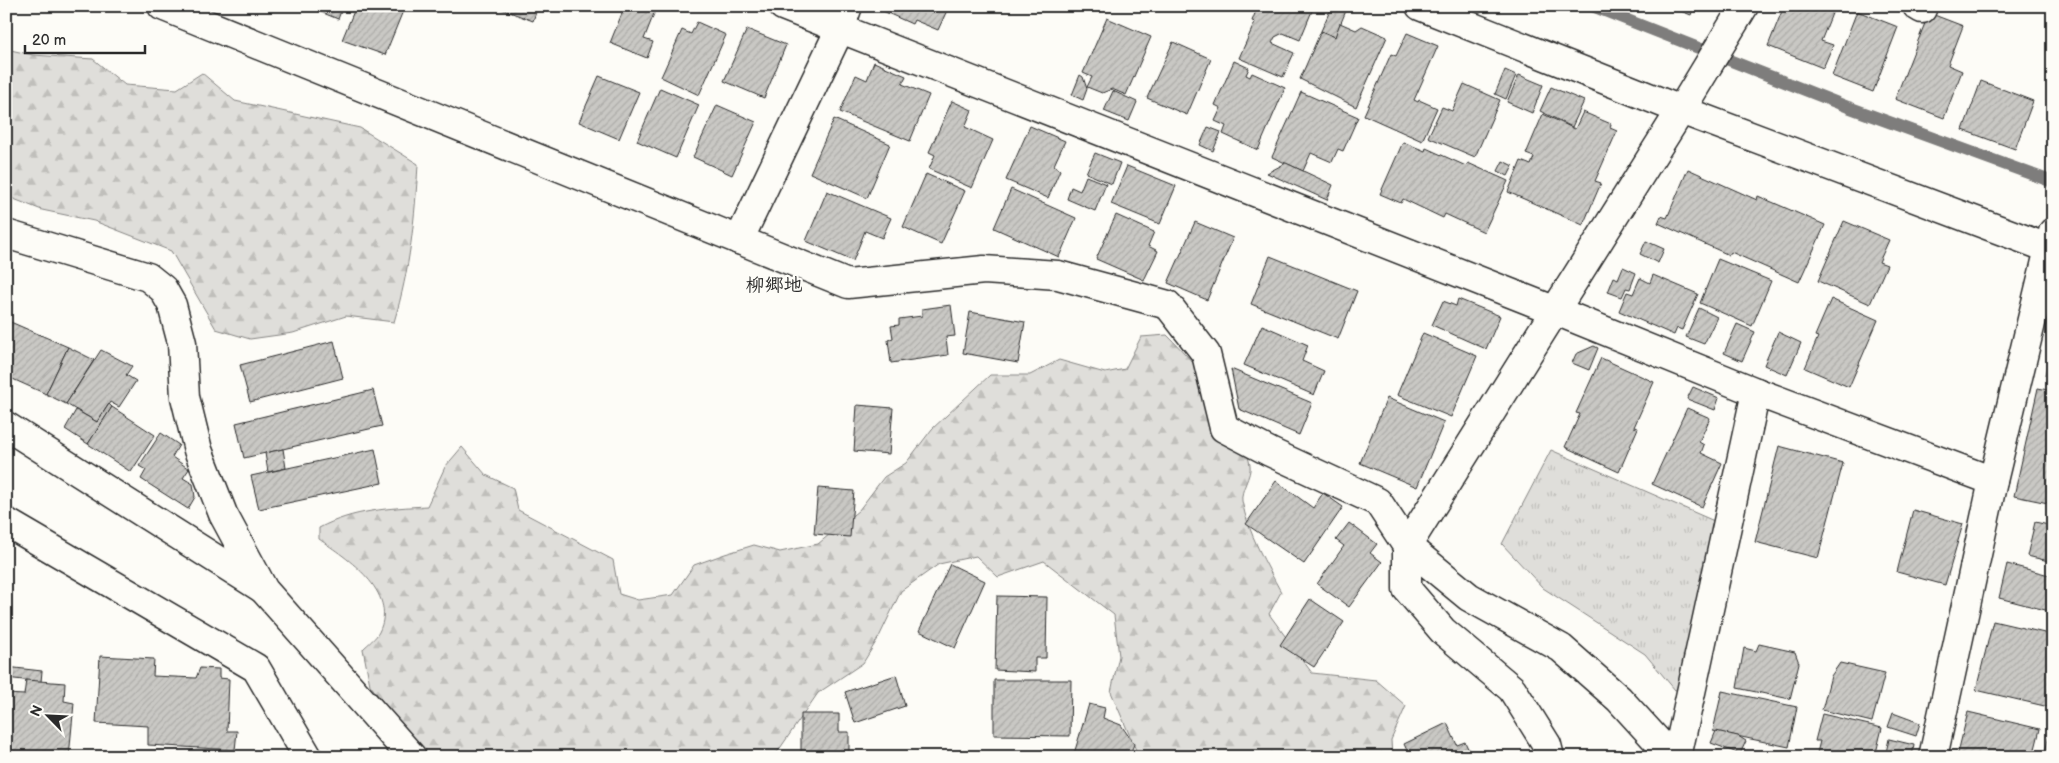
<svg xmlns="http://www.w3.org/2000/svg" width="2059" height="763" font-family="'Balsamiq Sans','Klee One',sans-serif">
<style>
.grass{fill:url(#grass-tufts);stroke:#858482}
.forest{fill:url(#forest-firs);stroke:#858482}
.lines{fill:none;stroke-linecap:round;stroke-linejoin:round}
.stream{stroke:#7e7d7b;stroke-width:12}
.building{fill:url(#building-hatch);stroke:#2b2b2b}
.minor-casing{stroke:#2b2b2b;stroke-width:31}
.minor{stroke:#fdfcf7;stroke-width:28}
.labels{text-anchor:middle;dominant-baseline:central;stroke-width:4.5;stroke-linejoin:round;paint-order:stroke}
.quarter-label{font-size:19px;font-weight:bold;fill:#2b2b2b;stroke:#fdfcf7}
</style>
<defs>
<pattern id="grass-tufts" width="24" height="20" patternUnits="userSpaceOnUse" patternTransform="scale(1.25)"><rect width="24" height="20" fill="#dfdeda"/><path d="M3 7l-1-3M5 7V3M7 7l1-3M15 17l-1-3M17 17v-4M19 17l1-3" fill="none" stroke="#c0bfbb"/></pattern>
<pattern id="forest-firs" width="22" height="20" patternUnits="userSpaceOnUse" patternTransform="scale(1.25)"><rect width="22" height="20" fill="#dfdeda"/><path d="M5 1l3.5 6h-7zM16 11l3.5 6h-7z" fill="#c0bfbb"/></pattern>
<pattern id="building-hatch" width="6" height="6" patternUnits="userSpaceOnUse" patternTransform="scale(1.25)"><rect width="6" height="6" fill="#c9c8c4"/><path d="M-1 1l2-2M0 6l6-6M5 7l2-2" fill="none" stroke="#adaca9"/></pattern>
</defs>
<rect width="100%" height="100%" fill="#fdfcf7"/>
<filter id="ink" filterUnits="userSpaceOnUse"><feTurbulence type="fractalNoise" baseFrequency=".02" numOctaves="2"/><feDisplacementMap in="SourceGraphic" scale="10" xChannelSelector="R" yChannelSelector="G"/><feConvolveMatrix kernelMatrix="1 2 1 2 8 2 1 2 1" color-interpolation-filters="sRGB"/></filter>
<g filter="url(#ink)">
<path class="grass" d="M1551,450L1721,524L1685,687L1675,690L1645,654L1543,588L1502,544Z"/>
<g class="forest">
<path d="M6,49L33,55L93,59L125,85L177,89L202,73L235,101L360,128L418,164C415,218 410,269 394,322L346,316L293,333L250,339L216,329L171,251L94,221L42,210L6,196Z"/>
<path d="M1167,335C1200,368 1241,417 1250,465C1252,476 1240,490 1242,501C1248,533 1266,564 1281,592L1269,614L1312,673L1376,680L1406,706L1391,740L1392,757H1139L1111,692L1119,656L1114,615L1044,561L998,577L976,556L939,564L901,591L879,637L863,663L818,693L774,757H430L412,740L370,685L363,649C368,644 376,638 379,632C399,592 347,558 319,539V528C353,510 389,508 427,506L445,467L462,447L486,475L513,488L518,510L613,560L619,594L638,600L673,595L694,565L725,554L754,545L780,552L818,544L859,510L884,477L906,463L932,429L990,375H1030L1059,360L1105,373L1125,369L1141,337Z"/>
</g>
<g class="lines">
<path class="stream" d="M1592,6L1848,107L2053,182"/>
</g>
<g class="building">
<path d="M306,6H343L338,19Z"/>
<path d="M356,6H405L385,55L342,40Z"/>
<path d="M494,6H538L533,21Z"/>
<path d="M625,6H657L644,39L653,42L647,58L610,43Z"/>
<path d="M885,6H949L938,30L914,20L912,24L883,11Z"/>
<path d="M1258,6H1314L1300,40L1283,33L1275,37L1272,43L1294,53L1283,77L1239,58L1255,22L1252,21Z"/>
<path d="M1332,6H1348L1335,37L1321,31Z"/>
<path d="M1668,6H1694L1691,15Z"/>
<path d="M1784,6H1835L1821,41L1833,45L1823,68L1768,46Z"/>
<path d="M1857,11L1898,27L1873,92L1832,76Z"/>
<path d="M1929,13L1963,26L1948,65L1962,71L1944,118L1895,99Z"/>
<path d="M1107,18L1151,37L1126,95L1112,89L1102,93L1087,87L1092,77L1083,73Z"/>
<path d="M697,22L726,35L699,95L661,77L682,30L691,34Z"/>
<path d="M1340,23L1356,30L1362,26L1387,37L1356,107L1300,79L1321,31L1335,37Z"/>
<path d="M747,29L786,45L764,98L724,81Z"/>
<path d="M1407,33L1438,46L1414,100L1418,102L1419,100L1437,108L1422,141L1364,115L1391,54L1396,56Z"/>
<path d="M1173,42L1211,59L1187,115L1147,98Z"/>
<path d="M1234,61L1249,68L1246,75L1250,77L1252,73L1285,88L1258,150L1223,134L1226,126L1215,121L1221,108L1215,105Z"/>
<path d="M874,62L906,76L902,84L929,95L910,141L840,112L856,75L867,80Z"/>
<path d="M1505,70L1516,75L1506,99L1495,94Z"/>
<path d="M1080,75L1083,77L1087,89L1083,100L1072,95Z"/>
<path d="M1519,75L1543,85L1532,113L1507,102Z"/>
<path d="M599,76L639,92L619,139L579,122Z"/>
<path d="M1981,81L2033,101L2015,149L1963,130Z"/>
<path d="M1464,84L1500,100L1475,157L1428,137L1442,107L1452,111Z"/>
<path d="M1551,87L1584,101L1572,127L1540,111Z"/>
<path d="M660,88L699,105L676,158L637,141Z"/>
<path d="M1113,91L1137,102L1129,121L1104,111Z"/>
<path d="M1301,92L1358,117L1343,151L1338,149L1332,162L1311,153L1303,171L1272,157Z"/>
<path d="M952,101L972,110L965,127L993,140L972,188L929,169L935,155L929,152Z"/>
<path d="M717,105L756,122L732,175L693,157Z"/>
<path d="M1583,112L1611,124L1610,128L1617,131L1595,181L1601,183L1583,225L1508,192L1521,161L1531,165L1534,157L1526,154L1543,114L1575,129Z"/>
<path d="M834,119L890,144L867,198L810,173Z"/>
<path d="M1030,126L1065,141L1054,165L1060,170L1048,198L1006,180Z"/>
<path d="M1208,127L1221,132L1213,151L1200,145Z"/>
<path d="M1403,142L1425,151L1426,148L1466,166L1468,163L1508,181L1484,232L1445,214L1443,218L1403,199L1401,203L1380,194Z"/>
<path d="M1095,153L1120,163L1112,184L1086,173Z"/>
<path d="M1503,161L1513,166L1508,176L1498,171Z"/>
<path d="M1286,163L1333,185L1327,200L1267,173Z"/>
<path d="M1127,166L1176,186L1160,224L1111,204Z"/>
<path d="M1688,169L1757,200L1758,196L1825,225L1799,282L1731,252L1729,255L1658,223L1661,216L1667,218Z"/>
<path d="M926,174L965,191L941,244L903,227Z"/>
<path d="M1086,176L1106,184L1095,211L1067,199L1071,187L1080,191Z"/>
<path d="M1011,189L1076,218L1059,257L994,228Z"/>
<path d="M827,191L891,218L882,238L865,231L853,261L806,241Z"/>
<path d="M1116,215L1154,232L1148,246L1158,251L1144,280L1096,259Z"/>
<path d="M1844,221L1889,240L1879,262L1887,265L1870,304L1818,281Z"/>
<path d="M1195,222L1233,238L1207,300L1168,283Z"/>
<path d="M1646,241L1664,249L1658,263L1640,254Z"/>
<path d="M1270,256L1357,291L1338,339L1251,304Z"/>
<path d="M1718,259L1771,281L1752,326L1700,303Z"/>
<path d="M1623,267L1636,273L1630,289L1626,288L1622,297L1608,292L1614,277L1618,279Z"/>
<path d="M1653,275L1698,294L1682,330L1677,328L1674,335L1619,311L1627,292L1633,294L1640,278L1650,283Z"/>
<path d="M1458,299L1500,316L1486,349L1432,325L1443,301L1456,306Z"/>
<path d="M1831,299L1878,320L1849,387L1805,368L1818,337L1815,336Z"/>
<path d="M951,305L955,336L946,337L948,355L891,363L888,340L893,338L891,326L899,325V319L922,316V309Z"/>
<path d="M1699,308L1717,317L1704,344L1686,337Z"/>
<path d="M970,312L1025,322L1018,363L963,353Z"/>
<path d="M6,320L68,347L46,394L6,376Z"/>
<path d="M1737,324L1755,332L1742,361L1724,353Z"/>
<path d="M1262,325L1308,345L1302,361L1324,371L1314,395L1244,365Z"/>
<path d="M1778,332L1801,343L1787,375L1764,365Z"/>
<path d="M1423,333L1477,356L1451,417L1397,395Z"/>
<path d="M2053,338V376L2045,375Z"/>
<path d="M334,341L343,378L250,402L240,365Z"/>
<path d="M1594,346L1598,348L1589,370L1572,363L1576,354Z"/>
<path d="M68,347L94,360L66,404L46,394Z"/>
<path d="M101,350L132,366L126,375L136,381L119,407L110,402L97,422L66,404Z"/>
<path d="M1601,358L1654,382L1634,427L1638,428L1619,472L1565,447L1580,414L1576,413Z"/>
<path d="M1231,369L1312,403L1299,435L1239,409Z"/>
<path d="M1693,387L1719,398L1715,410L1687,399Z"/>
<path d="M2038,388L2053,391V504L2014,496Z"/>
<path d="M373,390L382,426L244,458L236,423Z"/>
<path d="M1387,398L1444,422L1417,487L1360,463Z"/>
<path d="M109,404L112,407L88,444L65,429L76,410L97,422Z"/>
<path d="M857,405L893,408L889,454L854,451Z"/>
<path d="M112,407L155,435L131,472L88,444Z"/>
<path d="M1687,408L1710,418L1699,442L1704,445L1701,453L1722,463L1702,507L1652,484Z"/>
<path d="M161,433L179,445L172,457L189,469L183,478L193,484L195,497L188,509L141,479L146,470L139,466Z"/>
<path d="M1779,446L1843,463L1818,558L1755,542Z"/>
<path d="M283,449L286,468L268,472L265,453Z"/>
<path d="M375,449L382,483L259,509L251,476Z"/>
<path d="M1276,481L1313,508L1323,493L1343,507L1304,564L1246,524Z"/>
<path d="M818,488L854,491L850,537L814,534Z"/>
<path d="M1913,510L1963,524L1945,585L1897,572Z"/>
<path d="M2035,522L2053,526V562L2027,556Z"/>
<path d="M1349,523L1377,544L1370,553L1382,562L1349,607L1317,584L1344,546L1336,540Z"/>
<path d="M950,564L985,581L955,648L919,631Z"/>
<path d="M2007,564L2053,576V612L1999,598Z"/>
<path d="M997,596L1047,597L1046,658H1035V672L995,670Z"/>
<path d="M1310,599L1344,622L1314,667L1280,645Z"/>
<path d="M1993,621L2053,635V708L1976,690Z"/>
<path d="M1759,644L1795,652L1799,663L1790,699L1737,688L1744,648L1756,651Z"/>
<path d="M100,656L154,659L153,676L196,678L200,668L219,669V678L229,679L227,731H237L235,750L148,745V726L96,723Z"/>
<path d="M1840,663L1885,673L1872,722L1822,710L1831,676Z"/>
<path d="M6,667L42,671L41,682L6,678Z"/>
<path d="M896,675L905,706L855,723L845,692Z"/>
<path d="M26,680L65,683L64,701L74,703L69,757H6V694L24,695Z"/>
<path d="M994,680H1071L1070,736L994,735Z"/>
<path d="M1722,691L1797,707L1789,747L1713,731Z"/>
<path d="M1089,704L1105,708L1103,718L1121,725L1134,744L1129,757H1073Z"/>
<path d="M1968,712L2040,729L2033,757H1957Z"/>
<path d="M1893,713L1920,723L1916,736L1888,727Z"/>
<path d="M801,714H839V732H849V757H801Z"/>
<path d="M1822,714L1882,728L1875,757H1816L1820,741H1815Z"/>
<path d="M1447,723L1457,745L1465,742L1472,757H1410L1404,744Z"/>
<path d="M2051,726H2053V757H2044Z"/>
<path d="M1716,731L1738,736L1746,741L1740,754L1711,743Z"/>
<path d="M1889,739L1914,745L1912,757H1885Z"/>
<path d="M181,754L199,755V757H180Z"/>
</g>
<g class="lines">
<defs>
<g id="minor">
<path d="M162,6L848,284L984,270L1058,275L1168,305L1206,354L1224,428L1270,452L1378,502L1407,546L1469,597L1561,648L1619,699L1672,757"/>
<path d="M783,6L1556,311L1756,392L1993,481"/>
<path d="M1420,6L1681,110L2053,250"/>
<path d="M1917,6L1922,9"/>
<path d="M6,234L148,277L163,289L172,305L182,343L185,397L198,450L223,514L264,590L412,757"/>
<path d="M739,240L840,29L848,6"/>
<path d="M6,426L263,589"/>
<path d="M6,522L256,668L308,757"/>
<path d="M1550,757L1547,745L1512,689L1443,631L1407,589V546L1681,110L1744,6"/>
<path d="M1677,757L1756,392"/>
<path d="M1933,757L1993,481L2053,232"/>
</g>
</defs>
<use href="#minor" class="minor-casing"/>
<use href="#minor" class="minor"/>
</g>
</g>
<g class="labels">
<g class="quarter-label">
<text x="774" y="285">柳郷地</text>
</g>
</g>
<rect width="2059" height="763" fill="none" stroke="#fdfcf7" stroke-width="25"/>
<rect x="12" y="12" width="2034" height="738" fill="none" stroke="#2b2b2b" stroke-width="2" filter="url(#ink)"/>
<g transform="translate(48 716) rotate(294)" stroke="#fdfcf7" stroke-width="4" paint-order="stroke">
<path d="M0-4L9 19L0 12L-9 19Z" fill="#2b2b2b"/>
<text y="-8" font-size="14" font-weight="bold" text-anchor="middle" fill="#2b2b2b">N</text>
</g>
<path d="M25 45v8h120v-8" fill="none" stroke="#2b2b2b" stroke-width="2.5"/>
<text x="32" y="45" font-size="15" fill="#2b2b2b" stroke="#fdfcf7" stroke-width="4" paint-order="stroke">20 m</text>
</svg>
